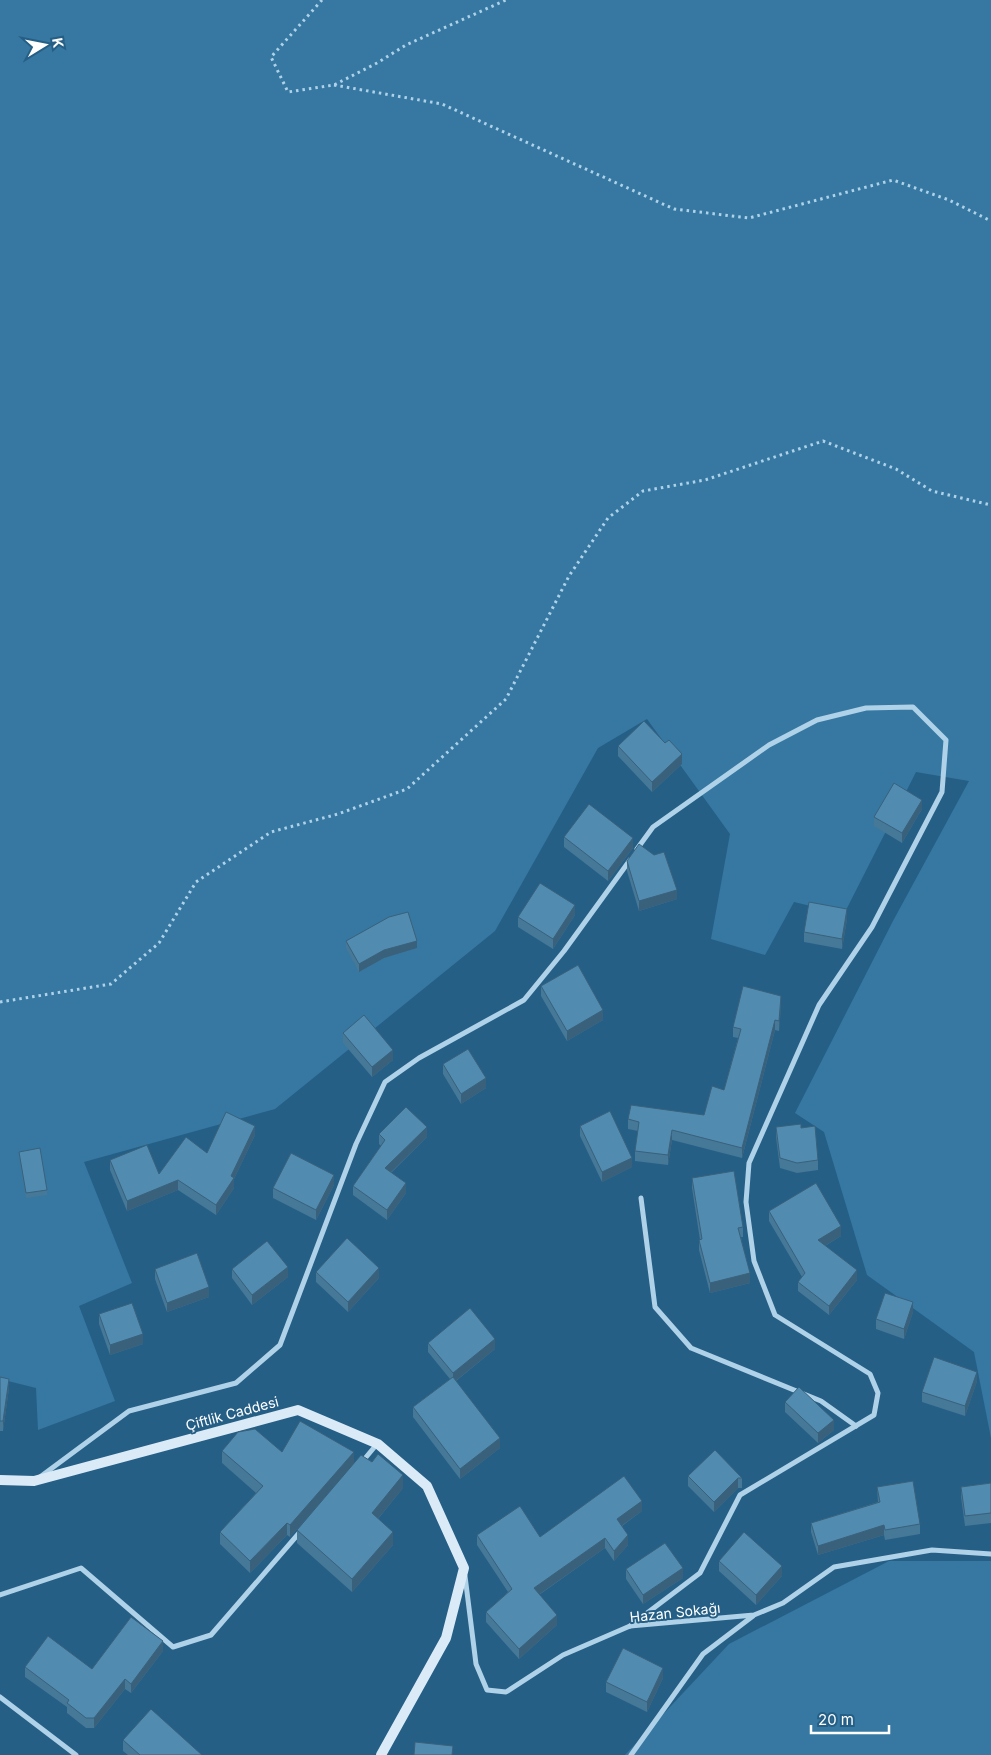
<svg xmlns="http://www.w3.org/2000/svg" width="991" height="1755" font-family="Inter,sans-serif">
<style>
.green{fill:#3678a2}
.lines{fill:none;stroke-linecap:round;stroke-linejoin:round}
.path{stroke:#afd2e9;stroke-width:3;stroke-dasharray:2.5 4;stroke-linecap:butt}
.street{stroke:#afd2e9;stroke-width:5}
.secondary{stroke:#daebf7;stroke-width:10}
.wall{fill:#467897}
.shaded-wall{fill:#39617b}
.building{fill:#518bb0;stroke:#39617b}
.labels{text-anchor:middle;dominant-baseline:central;stroke-width:4;stroke-linejoin:round;paint-order:stroke}
.street-label{font-size:14px;fill:#fff;stroke:#255f86}
</style>
<rect width="100%" height="100%" fill="#255f86"/>
<g class="green">
<path d="M0,0H991V1438L974,1352L867,1275L824,1132L795,1113L893,921L969,781L916,772L844,914L794,902L765,955L711,939L730,834L647,719L598,748L495,931L275,1109L84,1162L132,1283L79,1306L115,1401L38,1430L36,1388L0,1379Z"/>
<path d="M889,1561H991V1755H625L729,1644Z"/>
</g>
<g class="lines">
<g class="path">
<path d="M322,0L271,57L288,92L334,85L377,63L406,45L506,0"/>
<path d="M334,85L442,104L674,209L749,218L893,180L949,200L991,221"/>
<path d="M0,1002L111,984L159,943L196,882L271,832L338,814L407,789L506,699L569,576L608,518L643,491L705,480L823,441L896,469L932,491L991,505"/>
</g>
<g class="street">
<path d="M641,1198L655,1307L691,1348L821,1401L856,1426"/>
<path d="M362,1462L377,1444"/>
<path d="M40,1477L129,1411L236,1383L280,1345L356,1144L385,1082L419,1058L524,1000L564,951L630,860"/>
<path d="M465,1576L476,1664L487,1690L506,1692L563,1655L630,1626L754,1615L783,1603L834,1567L932,1550L991,1554"/>
<path d="M0,1595L81,1568L173,1647L211,1635L300,1532"/>
<path d="M630,1626L700,1573L740,1495L874,1415L878,1393L870,1374L775,1315L754,1261L746,1202L749,1163L819,1005L872,927L942,792L946,740L913,707L866,708L817,720L769,745L653,827L637,849"/>
<path d="M0,1697L76,1755"/>
<path d="M631,1755L703,1654L753,1616"/>
</g>
<path class="secondary" d="M0,1480L34,1481L298,1410L378,1444L427,1486L464,1568L446,1638L381,1755"/>
</g>
<g class="wall">
<path d="M618,746L682,764L652,792L618,756Z"/>
<path d="M922,809L902,843L874,826V817Z"/>
<path d="M564,837L633,848L608,881L564,847Z"/>
<path d="M627,861L677,899L639,911L627,871Z"/>
<path d="M575,915L553,949L518,927V917Z"/>
<path d="M847,919L842,949L804,942V932Z"/>
<path d="M346,941L417,948L384,958L359,972L346,948Z"/>
<path d="M541,986L603,1020L567,1041L541,996Z"/>
<path d="M781,1006L779,1031L775,1030L742,1158L672,1140L668,1165L635,1161V1151L638,1131L628,1129V1119L704,1115L724,1090L738,1038L733,1037V1027Z"/>
<path d="M343,1033L393,1060L372,1077L343,1043Z"/>
<path d="M443,1064L486,1088L461,1104L443,1074Z"/>
<path d="M580,1126L632,1167L602,1182L580,1136Z"/>
<path d="M776,1127L801,1128L818,1160V1170L797,1173L780,1168L776,1137Z"/>
<path d="M379,1134L427,1137L391,1173L406,1193L387,1220L353,1195V1186L381,1146L379,1144Z"/>
<path d="M255,1135L234,1179V1188L216,1215L178,1190L127,1211L110,1170V1160L159,1174L207,1153Z"/>
<path d="M19,1152L47,1190V1195L26,1198L19,1157Z"/>
<path d="M692,1178L743,1227V1237H741L750,1283L710,1293L699,1250V1240H700L692,1188Z"/>
<path d="M334,1185L316,1220L273,1198V1188Z"/>
<path d="M769,1211L841,1236L825,1246L857,1280L829,1315L798,1291V1282L802,1277L769,1221Z"/>
<path d="M155,1269L209,1297L167,1312L155,1279Z"/>
<path d="M232,1269L288,1277L252,1305L232,1278Z"/>
<path d="M316,1272L379,1278L348,1312L316,1282Z"/>
<path d="M913,1312L904,1339L876,1329V1319Z"/>
<path d="M99,1314L143,1344L110,1355L99,1324Z"/>
<path d="M428,1343L495,1349L456,1381L500,1448L460,1479L413,1417V1407L450,1379L428,1352Z"/>
<path d="M0,1377L9,1388L3,1431H0Z"/>
<path d="M977,1381L965,1416L922,1402V1392Z"/>
<path d="M785,1402L834,1430L818,1443L785,1412Z"/>
<path d="M222,1451L282,1452L354,1464L290,1537L287,1535L250,1573L220,1544V1532L256,1493L222,1463Z"/>
<path d="M688,1476L742,1478V1488H738L714,1512L688,1486Z"/>
<path d="M991,1483V1523L965,1526L961,1497V1487Z"/>
<path d="M877,1487L920,1524V1534L885,1540L884,1535L818,1555L811,1532V1523L878,1502Z"/>
<path d="M403,1488L378,1519L393,1545L352,1592L297,1543V1530Z"/>
<path d="M642,1511L622,1526L628,1545L614,1561L605,1548L539,1595L557,1625L519,1659L486,1622V1612L508,1592L477,1545V1535L540,1537Z"/>
<path d="M719,1561L782,1576L756,1605L719,1571Z"/>
<path d="M626,1569L683,1578L643,1604L626,1579Z"/>
<path d="M163,1651L131,1693L125,1689L94,1728H86L67,1713V1707L25,1677V1667L92,1669Z"/>
<path d="M663,1678L647,1712L606,1692V1682Z"/>
<path d="M123,1740L202,1755H128L123,1751Z"/>
</g>
<g class="shaded-wall">
<path d="M682,754V764L652,792V782Z"/>
<path d="M922,800V809L902,843V833Z"/>
<path d="M633,838V848L608,881V871Z"/>
<path d="M677,890V899L639,911V901Z"/>
<path d="M575,905V915L553,949V939Z"/>
<path d="M847,909V919L842,949V939Z"/>
<path d="M417,941V948L384,958L359,972V964L384,950Z"/>
<path d="M781,996V1006L779,1031V1021Z"/>
<path d="M603,1010V1020L567,1041V1031Z"/>
<path d="M775,1020V1030L742,1158V1148Z"/>
<path d="M393,1050V1060L372,1077V1067Z"/>
<path d="M486,1078V1088L461,1104V1094Z"/>
<path d="M255,1126V1135L234,1179V1188L216,1215V1205L231,1176Z"/>
<path d="M427,1127V1137L385,1178V1168Z"/>
<path d="M672,1130V1140L668,1165V1155Z"/>
<path d="M632,1158V1167L602,1182V1172Z"/>
<path d="M334,1175V1185L316,1220V1210Z"/>
<path d="M178,1180V1190L127,1211V1201Z"/>
<path d="M406,1183V1193L387,1220V1210Z"/>
<path d="M841,1226V1236L818,1250V1240Z"/>
<path d="M288,1267V1277L252,1305V1295Z"/>
<path d="M379,1268V1278L348,1312V1302Z"/>
<path d="M857,1270V1280L829,1315V1306Z"/>
<path d="M750,1273V1283L710,1293V1283Z"/>
<path d="M209,1287V1297L167,1312V1303Z"/>
<path d="M913,1302V1312L904,1339V1329Z"/>
<path d="M143,1334V1344L110,1355V1345Z"/>
<path d="M495,1339V1349L453,1383V1373Z"/>
<path d="M977,1372V1381L965,1416V1406Z"/>
<path d="M9,1379V1388L3,1431V1421Z"/>
<path d="M834,1420V1430L818,1443V1433Z"/>
<path d="M500,1438V1448L460,1479V1469Z"/>
<path d="M354,1452V1464L290,1537V1525Z"/>
<path d="M403,1475V1488L372,1526V1513Z"/>
<path d="M738,1478V1488L714,1512V1502Z"/>
<path d="M642,1501V1511L617,1529V1519Z"/>
<path d="M287,1523V1535L250,1573V1561Z"/>
<path d="M884,1525V1535L818,1555V1546Z"/>
<path d="M393,1532V1545L352,1592V1579Z"/>
<path d="M628,1535V1545L614,1561V1551Z"/>
<path d="M605,1538V1548L534,1598V1588Z"/>
<path d="M782,1566V1576L756,1605V1595Z"/>
<path d="M683,1568V1578L643,1604V1595Z"/>
<path d="M557,1615V1625L519,1659V1649Z"/>
<path d="M163,1641V1651L131,1693V1684Z"/>
<path d="M663,1668V1678L647,1712V1702Z"/>
<path d="M125,1679V1689L94,1728V1718Z"/>
</g>
<g class="building">
<path d="M644,721L665,743L669,740L682,754L652,782L618,746Z"/>
<path d="M894,783L922,800L902,833L874,817Z"/>
<path d="M589,804L633,838L608,871L564,837Z"/>
<path d="M639,844L654,855L664,852L677,890L639,901L627,861Z"/>
<path d="M540,883L575,905L553,939L518,917Z"/>
<path d="M809,902L847,909L842,939L804,932Z"/>
<path d="M408,912L417,941L384,950L359,964L346,941L389,917Z"/>
<path d="M578,965L603,1010L567,1031L541,986Z"/>
<path d="M743,986L781,996L779,1021L775,1020L742,1148L672,1130L668,1155L635,1151L639,1122L628,1119L631,1105L704,1115L712,1086L724,1090L741,1029L733,1027Z"/>
<path d="M364,1015L393,1050L372,1067L343,1033Z"/>
<path d="M468,1049L486,1078L461,1094L443,1064Z"/>
<path d="M406,1107L427,1127L385,1168L406,1183L387,1210L353,1186L385,1140L379,1134Z"/>
<path d="M610,1111L632,1158L602,1172L580,1126Z"/>
<path d="M226,1112L255,1126L231,1176L234,1178L216,1205L178,1180L127,1201L110,1160L147,1145L159,1174L186,1137L207,1153Z"/>
<path d="M801,1124V1128L815,1126L818,1160L797,1163L780,1158L776,1127Z"/>
<path d="M40,1148L47,1190L26,1193L19,1152Z"/>
<path d="M291,1153L334,1175L316,1210L273,1188Z"/>
<path d="M734,1171L743,1227L738,1228L750,1273L710,1283L699,1240L702,1239L692,1178Z"/>
<path d="M816,1183L841,1226L818,1240L857,1270L829,1306L798,1282L805,1273L769,1211Z"/>
<path d="M347,1238L379,1268L348,1302L316,1272Z"/>
<path d="M267,1241L288,1267L252,1295L232,1269Z"/>
<path d="M197,1253L209,1287L167,1303L155,1269Z"/>
<path d="M885,1293L913,1302L904,1329L876,1319Z"/>
<path d="M132,1303L143,1334L110,1345L99,1314Z"/>
<path d="M470,1308L495,1339L453,1373L428,1343Z"/>
<path d="M934,1357L977,1372L965,1406L922,1392Z"/>
<path d="M0,1377L9,1379L3,1421H0Z"/>
<path d="M453,1377L500,1438L460,1469L413,1407Z"/>
<path d="M799,1387L834,1420L818,1433L785,1402Z"/>
<path d="M300,1421L354,1452L290,1525L287,1523L250,1561L220,1532L263,1486L222,1451L238,1432L255,1429L282,1452Z"/>
<path d="M715,1450L742,1478H738L714,1502L688,1476Z"/>
<path d="M378,1454L403,1475L372,1513L393,1532L352,1579L297,1530L361,1455L372,1462Z"/>
<path d="M624,1476L642,1501L617,1519L628,1535L614,1551L605,1538L534,1588L557,1615L519,1649L486,1612L512,1589L477,1535L520,1506L540,1537Z"/>
<path d="M913,1481L920,1524L885,1530L884,1525L818,1546L811,1523L880,1502L877,1487Z"/>
<path d="M991,1483V1513L965,1516L961,1487Z"/>
<path d="M744,1532L782,1566L756,1595L719,1561Z"/>
<path d="M665,1543L683,1568L643,1595L626,1569Z"/>
<path d="M131,1617L163,1641L131,1684L125,1679L94,1718H86L67,1703L69,1700L25,1667L48,1636L92,1669Z"/>
<path d="M623,1648L663,1668L647,1702L606,1682Z"/>
<path d="M151,1709L202,1755H140L123,1740Z"/>
<path d="M415,1742L453,1746L452,1755H414Z"/>
</g>
<g class="labels">
<g class="street-label">
<text transform="translate(232 1413) rotate(-15)">Çiftlik Caddesi</text>
<text transform="translate(675 1612) rotate(-6)">Hazan Sokağı</text>
</g>
</g>
<g transform="translate(45 45) rotate(80)" stroke="#255f86" stroke-width="4" paint-order="stroke">
<path d="M0-4L9 19L0 12L-9 19Z" fill="#ffffff"/>
<text y="-8" font-size="14" font-weight="bold" text-anchor="middle" fill="#ffffff">K</text>
</g>
<path d="M811 1725v8h78v-8" fill="none" stroke="#ffffff" stroke-width="2.5"/>
<text x="818" y="1725" font-size="15" fill="#ffffff" stroke="#255f86" stroke-width="4" paint-order="stroke">20 m</text>
</svg>
